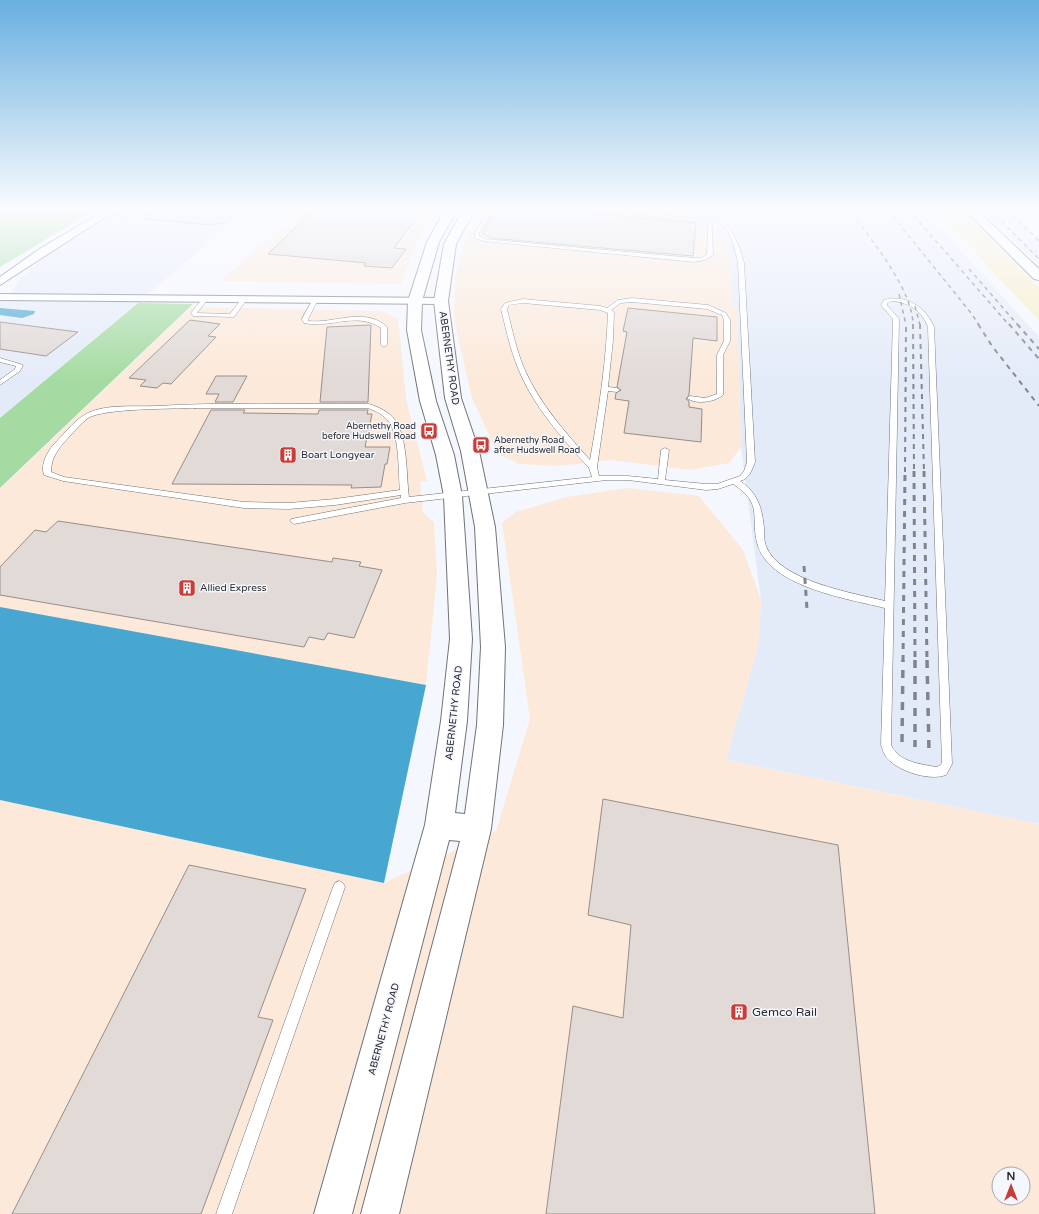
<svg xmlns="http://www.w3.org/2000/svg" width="1039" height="1214" font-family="'Varela Round',sans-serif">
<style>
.built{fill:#e4ebf8}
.industrial{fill:#fce9d9;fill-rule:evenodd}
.green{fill:#a5dba2}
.sand{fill:#f7eec8}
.water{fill:#48a7d1}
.building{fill:#e1dad6;stroke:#958e8a}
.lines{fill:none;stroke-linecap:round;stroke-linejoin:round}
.lane-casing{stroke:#707379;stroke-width:1}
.street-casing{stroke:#707379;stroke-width:2}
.secondary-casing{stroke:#707379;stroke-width:2}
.lane{fill:#fff;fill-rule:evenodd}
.street{fill:#fff;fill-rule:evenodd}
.secondary{fill:#fff;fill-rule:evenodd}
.rail-far3{stroke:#828489;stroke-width:1.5;stroke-dasharray:4 4;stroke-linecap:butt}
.rail-far2{stroke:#828489;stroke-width:2;stroke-dasharray:5 5;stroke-linecap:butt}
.rail-far1{stroke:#828489;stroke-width:3;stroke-dasharray:6 6;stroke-linecap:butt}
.rail{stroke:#828489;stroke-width:3.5;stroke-dasharray:8 8;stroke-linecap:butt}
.labels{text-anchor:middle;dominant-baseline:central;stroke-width:3;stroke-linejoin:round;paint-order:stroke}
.far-poi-label{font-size:9px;fill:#2b2c2f;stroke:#f4f7fe;text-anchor:end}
.street-label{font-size:10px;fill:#2b2c2f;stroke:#f4f7fe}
.poi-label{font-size:10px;fill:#2b2c2f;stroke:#f4f7fe;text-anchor:start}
.near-poi-label{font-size:12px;fill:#2b2c2f;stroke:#f4f7fe;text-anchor:start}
</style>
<rect width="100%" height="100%" fill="#f4f7fe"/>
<g class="built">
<path d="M120,210H248L0,418V301H5L21,278L45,256Z"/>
<path d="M647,210H924L1039,337V824L726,760L758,647L761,600L741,447L737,307L732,306L729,246L673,212Z"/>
<path d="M982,210H1008L1039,238V265Z"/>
</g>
<g class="industrial">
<path d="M301,210H439L417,242L401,284L221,281Z"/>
<path d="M480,210H647L673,212L714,222L721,227L729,246L732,306L737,307L741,447L729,463L690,470L611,460L557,466L520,464L498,454L472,398L454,319L455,278L465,241Z"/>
<path d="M191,307L381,311L398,318L406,399L427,481L420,482L423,513L434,522L437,576L426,685L0,607V489Z"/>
<path d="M628,488L699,496L743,550L761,600L758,647L726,760L1039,824V1214H0V800L384,883L496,831L530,719L502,523L516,512L567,497ZM999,1174H1023V1198H999Z"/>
</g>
<g class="green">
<path d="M0,210H95L0,267Z"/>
<path d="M138,303L193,304L0,488V418Z"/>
</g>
<path class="sand" d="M932,210H962L1039,287V320L997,277L964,238L940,220Z"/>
<g class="water">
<path d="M0,308L35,311L34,314L22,318L0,315Z"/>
<path d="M0,607L426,685L384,883L0,800Z"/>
</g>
<g class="building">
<path d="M146,210H241L225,223L210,225L145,219Z"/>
<path d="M313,210H423L394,248L406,249L392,268L364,266L366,263L268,254Z"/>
<path d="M495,210H589L588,213L696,223L693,256L490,238L482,233Z"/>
<path d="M628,308L717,317V341L693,338L689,395L686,399L689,401V407L702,409L701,442L624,433L629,401L615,399L616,393L621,390L617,387L627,332L623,331Z"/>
<path d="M190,320L220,324L208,336L216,337L171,384L163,383L157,388L140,386L146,380L129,378Z"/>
<path d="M0,322L78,332L46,356L0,349Z"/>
<path d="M371,325L368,402H320L327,327Z"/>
<path d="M216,376H247L233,402H215L219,394H206Z"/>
<path d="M211,410H245L243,413L318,414L319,410H368L367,414H372L365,447H390L387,464H385L381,487L351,488L352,485L172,484Z"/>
<path d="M58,521L332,562L333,558L361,562L359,566L382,570L354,638L328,633L324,640L309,637L304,647L0,595V567L35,530L46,532Z"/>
<path d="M603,799L838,845L875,1214H546L573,1006L623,1018L631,925L588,915Z"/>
<path d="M189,865L306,889L258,1017L273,1020L201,1214H12Z"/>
</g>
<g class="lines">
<defs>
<g id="lane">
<path d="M135,210H140L125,218L102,217L100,216L102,215L124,216Z"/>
<path d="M489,210H493L479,233V236L484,239L694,258H702L707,254L708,225L704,222L597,210H612L705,220L712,225L713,255L705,260L694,262L483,241L475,238V233Z"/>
<path d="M692,210C724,210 737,235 744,263L755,462C752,470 749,479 740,481C758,493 762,508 764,528C764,534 764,541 766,546C779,581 853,593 885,601L893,319L881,305L884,300C906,294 926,307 934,327L952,764L946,775C930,781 902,772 890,761C885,757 883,751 881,745L885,608C848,599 771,587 758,546C749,517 765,505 733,484L718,489L706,490L628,480H607L405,503L294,524L290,521L291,519L401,498V495L335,505L289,509L244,508L63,481L44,475C40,464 48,450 56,442C66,432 76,418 90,412C109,404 135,407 156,406C227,402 298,404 369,404C379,407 389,412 395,420C408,438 406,475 409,497L592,477L589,468C562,438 533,406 518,368C510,349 506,329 501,309L505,303L523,299L601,306L607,308L618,300L632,298L708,305L726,313L730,320V341L723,355V395C715,402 696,405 687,398L690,396L705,398L717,394V355L724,341V320L722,315L707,309L632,302L621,303L611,310L614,312L613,340L608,387L617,388L620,390L617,392L608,391L597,467L599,476H628L658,479L661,450L665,448L669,450L665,480L706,484H717L740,476L744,471L747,462L738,263C735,248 730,227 715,219C708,215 699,215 692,210ZM893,301C910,303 922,311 928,327L942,763L939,766L936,767C920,764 899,762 891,745L899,319L887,305L888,302ZM523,303L600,310L608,313C606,363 599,410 590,460C565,432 539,403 524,368C516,349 512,329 507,309L509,305ZM195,408H368C376,411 384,415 389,422C400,437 398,471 400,490L335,499L289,503L244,502L64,477L51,472C51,457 59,448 68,438C75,431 81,423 88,418C105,408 172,409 195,408Z"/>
<path d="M205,297L208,299L197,313L230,314L242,298L247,299L234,317L193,316L191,313L203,298Z"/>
<path d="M313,299L318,300L308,319V321C334,324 365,306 387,327V345L384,347L381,345V328C356,311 331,329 304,323L302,319Z"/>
<path d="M0,358L23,365L20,371L0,385V380L15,369L16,366L0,362Z"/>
<path d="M339,881L343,883L345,887L232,1214H216L333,887L335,883Z"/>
</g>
<g id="street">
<path d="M105,210H116L0,285V277L38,250Z"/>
<path d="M0,294L441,298L447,301L441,304L0,300Z"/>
</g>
<g id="secondary">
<path d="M445,210H457L439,242L422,301L421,330L436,401L454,455L462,496L472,639L467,721L455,813L465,814L477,725L481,647L475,527L461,451L445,398L434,301L444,244L463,210H475L456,244L448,301L461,398L479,451L495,527L505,647L503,725L491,829L399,1214H361L460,841L449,840L352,1214H314L425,825L441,721L450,639L444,496L436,455L420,401L407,330L408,301L427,242Z"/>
<path d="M965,210H977L1039,269V280L1034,279Z"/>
</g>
</defs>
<use href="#lane" class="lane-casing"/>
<use href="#street" class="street-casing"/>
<use href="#secondary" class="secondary-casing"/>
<use href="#lane" class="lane"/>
<use href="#street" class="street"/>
<use href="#secondary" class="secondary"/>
<g class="rail-far3">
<path d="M888,210L971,313L979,325"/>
<path d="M909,210L1009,325"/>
<path d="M990,210L1039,259"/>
<path d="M1007,210L1039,241"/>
<path d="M857,220C876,246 913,292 913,325"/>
<path d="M969,269L1018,325"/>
<path d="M899,294L906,325"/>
<path d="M915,306L920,325"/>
</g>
<g class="rail-far2">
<path d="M913,324L914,472"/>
<path d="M920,324L924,472"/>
<path d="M978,324L992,346L1039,406"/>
<path d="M1009,324L1039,359"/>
<path d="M1017,324L1039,349"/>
<path d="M905,472L906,324"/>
</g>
<g class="rail-far1">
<path d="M914,471L915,661"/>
<path d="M924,471L927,661"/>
<path d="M804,566L807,609"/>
<path d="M903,661L905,471"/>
</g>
<g class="rail">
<path d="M915,660V747"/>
<path d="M927,660L929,751"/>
<path d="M902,742L903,660"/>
</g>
</g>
<linearGradient id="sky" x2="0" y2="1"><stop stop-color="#68afdf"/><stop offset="0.55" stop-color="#fafbff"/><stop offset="1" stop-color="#fafbff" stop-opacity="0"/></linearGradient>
<rect width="1039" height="380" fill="url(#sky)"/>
<defs>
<symbol id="bus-square" viewBox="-11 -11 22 22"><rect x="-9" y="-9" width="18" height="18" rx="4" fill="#ca3c37" stroke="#f4f7fe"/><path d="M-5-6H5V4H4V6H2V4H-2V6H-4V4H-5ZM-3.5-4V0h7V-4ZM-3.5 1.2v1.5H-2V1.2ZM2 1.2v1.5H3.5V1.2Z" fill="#fff"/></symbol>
<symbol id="building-square" viewBox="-11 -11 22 22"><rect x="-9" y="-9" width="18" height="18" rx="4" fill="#ca3c37" stroke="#f4f7fe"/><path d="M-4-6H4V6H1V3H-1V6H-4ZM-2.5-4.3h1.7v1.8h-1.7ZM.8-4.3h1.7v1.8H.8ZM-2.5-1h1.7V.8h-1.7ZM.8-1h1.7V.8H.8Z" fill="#fff"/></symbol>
</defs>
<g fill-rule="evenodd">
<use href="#bus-square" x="419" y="421" width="20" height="20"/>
<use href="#bus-square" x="471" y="435" width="20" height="20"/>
<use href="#building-square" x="278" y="445" width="20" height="20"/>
<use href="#building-square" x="177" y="578" width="20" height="20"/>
<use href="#building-square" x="729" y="1002" width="20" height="20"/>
</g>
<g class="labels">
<g class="far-poi-label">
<text x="416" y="426">Abernethy Road<tspan x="416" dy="10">before Hudswell Road</tspan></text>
<text x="494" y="440" text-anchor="start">Abernethy Road<tspan x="494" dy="10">after Hudswell Road</tspan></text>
</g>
<g class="street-label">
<text transform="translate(449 358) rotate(82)">ABERNETHY ROAD</text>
<text transform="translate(454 713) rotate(-84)">ABERNETHY ROAD</text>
<text transform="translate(384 1029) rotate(-75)">ABERNETHY ROAD</text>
</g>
<g class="poi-label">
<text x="301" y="455">Boart Longyear</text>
<text x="200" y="588">Allied Express</text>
</g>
<g class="near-poi-label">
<text x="752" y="1012">Gemco Rail</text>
</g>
</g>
<g transform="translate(1011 1186)"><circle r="19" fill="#f4f7fe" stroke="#a4a6ab"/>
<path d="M0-3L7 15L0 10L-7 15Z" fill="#ca3c37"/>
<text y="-6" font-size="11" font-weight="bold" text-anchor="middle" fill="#2b2c2f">N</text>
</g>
</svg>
